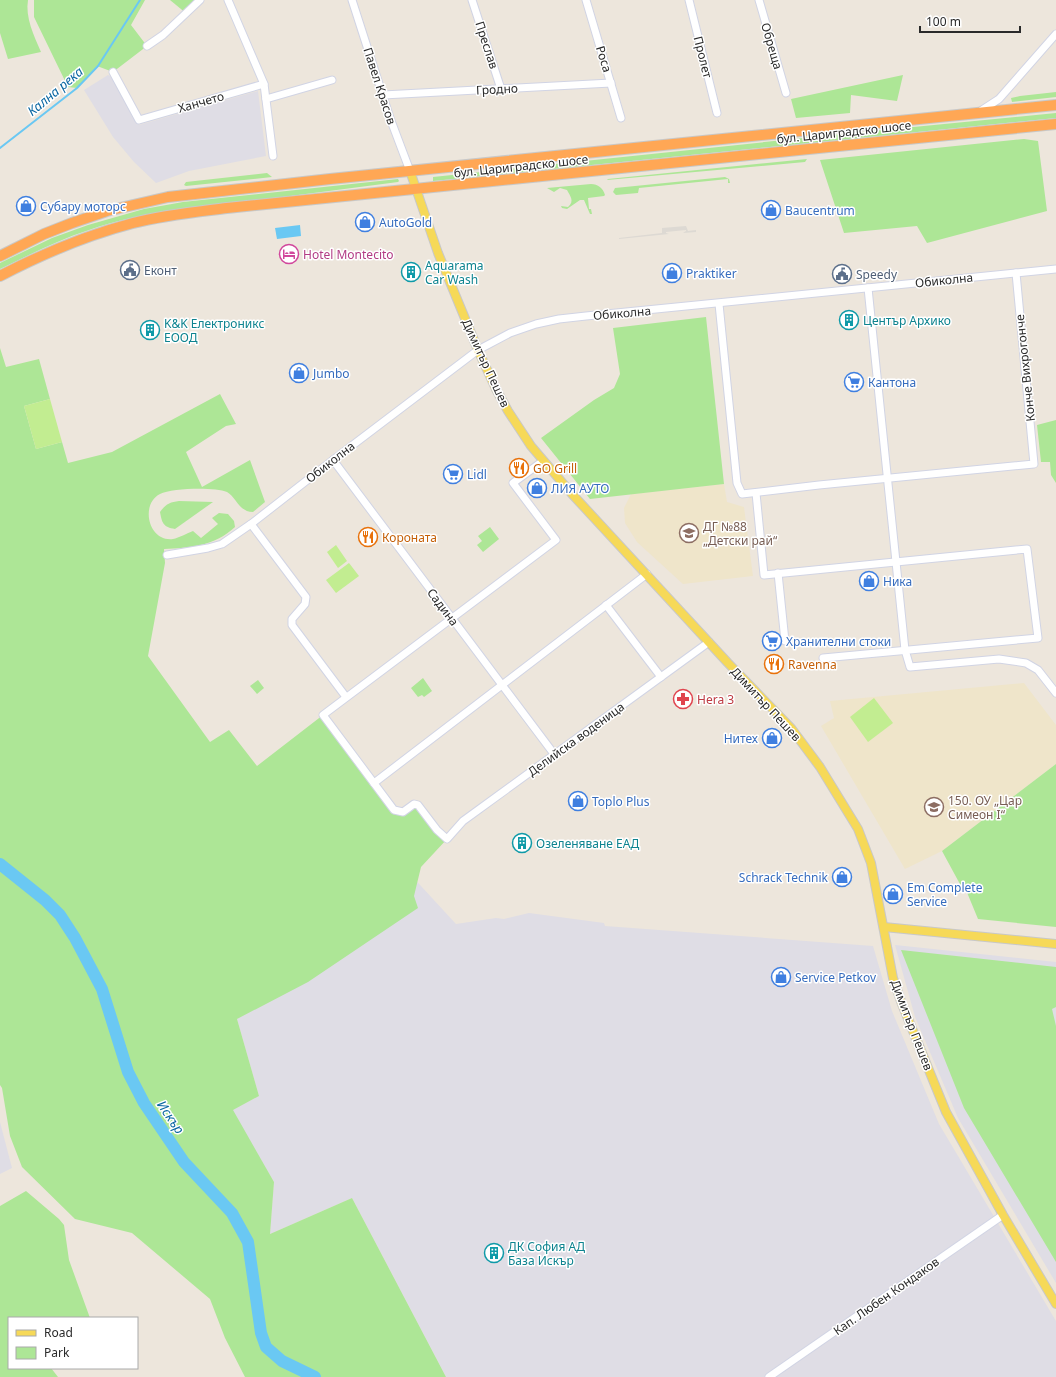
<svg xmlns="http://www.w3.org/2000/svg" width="1056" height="1377" font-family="'Noto Sans',sans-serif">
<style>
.industrial{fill:#dfdde5}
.education{fill:#efe5ca}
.green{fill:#ade696}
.pitch{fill:#c2ed91}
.plaza{fill:#ddd9d3}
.water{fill:#6ac8f3}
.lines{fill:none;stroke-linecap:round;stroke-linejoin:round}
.stream{stroke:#6ac8f3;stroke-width:2}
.river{stroke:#6ac8f3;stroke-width:12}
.minor-casing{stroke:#d1d4e4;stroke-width:9}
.major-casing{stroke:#c8c8c8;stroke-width:10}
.highway-casing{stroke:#c8c8c8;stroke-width:12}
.minor{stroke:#fff;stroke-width:7}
.major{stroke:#f6d958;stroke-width:8}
.highway{stroke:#ffa755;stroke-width:10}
.labels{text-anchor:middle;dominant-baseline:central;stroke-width:3;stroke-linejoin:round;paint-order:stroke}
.street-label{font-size:12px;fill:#2a2a2a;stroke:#fff}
.shop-label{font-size:12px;fill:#366cbe;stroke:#fff;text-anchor:start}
.hotel-label{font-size:12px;fill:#b23c85;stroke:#fff;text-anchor:start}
.culture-label{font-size:12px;fill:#0d838f;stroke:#fff;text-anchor:start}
.service-label{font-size:12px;fill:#4e5e75;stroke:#fff;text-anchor:start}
.food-label{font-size:12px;fill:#c56008;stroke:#fff;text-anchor:start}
.education-label{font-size:12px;fill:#785e54;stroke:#fff;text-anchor:start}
.health-label{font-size:12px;fill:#be3a42;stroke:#fff;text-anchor:start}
.water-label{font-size:13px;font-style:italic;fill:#0865a1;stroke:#fff}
</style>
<rect width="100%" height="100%" fill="#ede6dc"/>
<g class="industrial">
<path d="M108,75L115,79L139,125L258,91L266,156L189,171L156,183L134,162L113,137L84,90Z"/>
<path d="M409,873L456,924L496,918L504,919L529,913L604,923L605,926L873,946L892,1011L939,1124L1056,1321V1377H446L352,1198L270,1234L274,1182L232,1110L259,1096L237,1019Z"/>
<path d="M895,945L1056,962V1283L958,1118L915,1017Z"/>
<path d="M0,1122L12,1168L0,1174Z"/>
</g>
<g class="education">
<path d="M724,484L727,502L744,507L753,576L683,584L637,542L625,523L624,508L631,494Z"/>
<path d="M1024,683L1056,725V764L942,851L905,869L821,726L834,718L830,701Z"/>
</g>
<g class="green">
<path d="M0,0H28C25,17 34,36 41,52L8,59L0,33Z"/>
<path d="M34,0H145L131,25L147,46L113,72L97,66L77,88L68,87L34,17Z"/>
<path d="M170,0H200L187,14Z"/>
<path d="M903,75L897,101L851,95L850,113L796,118L791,99Z"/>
<path d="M1056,92V97L1012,102L1011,98L1020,96Z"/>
<path d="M1056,113V118L433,181V177L832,135Z"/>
<path d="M1024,139L1038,141L1047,211L927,243L917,226L844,233L820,160Z"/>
<path d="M807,159L805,162L607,180L608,179Z"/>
<path d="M267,173L272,177L186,186L184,185L186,182Z"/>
<path d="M725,177L729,179L730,183H728V179L639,188L638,193L616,195L613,192L615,188Z"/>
<path d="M398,179L399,181L398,182C352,188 306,194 259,200C202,206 144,211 89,230C58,240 29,255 0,269V263L52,238L88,225L144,209L183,202Z"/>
<path d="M591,184C598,184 603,188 605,195L604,196L588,198L589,209H591L592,214H590L584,200H580L567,209L562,208L561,206L568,207C575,201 570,196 567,190L560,188L554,192L547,188Z"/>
<path d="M706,317L724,484L590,499L541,438L594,400L614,388L620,374L613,328Z"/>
<path d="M0,348L6,367L39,359L50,399L24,406L36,449L62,442L68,463L112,452L220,394L236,424L226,426L186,452L202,487L250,460L265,502L253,512C239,512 236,497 227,492C215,487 172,488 160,494C140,504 148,542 173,539C179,538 187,533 193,531L201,538L218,524L212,518L219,513L228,514L234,521L235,527C215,546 190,548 164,549L165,563L148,656L210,742L229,730L257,766L323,715L394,810L403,812L414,804L447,839L421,867L414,896L418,908L308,982L237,1019L259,1096L233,1110L274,1182L270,1234L352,1198L446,1377H245L225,1338L210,1299L132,1233L75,1219L22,1167L10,1136L2,1088L0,1085Z"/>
<path d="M1056,420V483L1051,475L1050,462H1041L1037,425Z"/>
<path d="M179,501L213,502L175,529C163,527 162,523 160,512C166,504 170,502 179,501Z"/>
<path d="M490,527L499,539L483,552L477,545L482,541L478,536Z"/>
<path d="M423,678L432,691L424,697L422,695L418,697L411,688Z"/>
<path d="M258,680L264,688L257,694L250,686Z"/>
<path d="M1056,764V927L978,919L966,890L961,886L942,851Z"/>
<path d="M901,950L1056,967V1007L1052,1009L1056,1026V1262L964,1108Z"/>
<path d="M26,1191L59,1219L64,1225L69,1260L90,1318H9V1368H51L58,1377H0V1206Z"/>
</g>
<g class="pitch">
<path d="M50,399L62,442L36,449L24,406Z"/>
<path d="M336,545L347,561L338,568L327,552Z"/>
<path d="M349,563L359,576L336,593L326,580Z"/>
<path d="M874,698L893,723L868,742L850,717Z"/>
</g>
<path class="plaza" d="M686,226L688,231L696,230V232L683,233L686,231V230L666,232V233L669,234L619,239V238L662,233V228Z"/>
<path class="water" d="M300,225L301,236L277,239L275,228Z"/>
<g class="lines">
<path class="stream" d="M0,148L77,88L98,66L140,0"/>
<path class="river" d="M0,864L45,900L60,915L75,938L102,989L128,1072L144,1103L184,1162L232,1213L248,1242L261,1333L266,1347L282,1361L315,1377"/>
<defs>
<g id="minor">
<path d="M228,0L264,84L273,156"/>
<path d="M352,0L390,118L410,171"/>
<path d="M472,0L501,89"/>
<path d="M586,0L621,118"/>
<path d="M689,0L717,113"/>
<path d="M759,0L786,93"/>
<path d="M147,46L163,35L200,0"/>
<path d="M113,72L139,120L264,84"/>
<path d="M383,95L611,83"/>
<path d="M266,99L332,80"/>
<path d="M979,112L999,99L1056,34"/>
<path d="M868,288L905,650L910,667L999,659L1026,663L1038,670L1056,693"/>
<path d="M719,304L737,483L742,494L819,485L1034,464L1016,273"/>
<path d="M333,460L554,754"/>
<path d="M543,461L513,483L556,540L323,715L394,810L403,812L414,804L418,805L437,830L447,839L463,821L709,642"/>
<path d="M756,493L764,575L1027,549L1038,638L823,658"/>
<path d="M251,524L306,597L305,604L292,619V625L346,697"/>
<path d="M167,555L208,548L222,544L251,524L333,460L478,350L510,333L536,324L559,319L586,316L1056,269"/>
<path d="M778,573L785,641"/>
<path d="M606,605L661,677"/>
<path d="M374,783L647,574"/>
<path d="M769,1377L1003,1215"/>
</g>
<g id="major">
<path d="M410,171L438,253L478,350L496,389L508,411L531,446L572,494L728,663L791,728L820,767L858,829L871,863L893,978L902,1004L946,1112L1003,1215L1056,1304"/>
<path d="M884,927L1056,944"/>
</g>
<g id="highway">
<path d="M0,256L44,234L72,223L107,211L168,197L330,179L1056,105"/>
<path d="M0,276C42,254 87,235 133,223C164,215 195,212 227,208L1056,124"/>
</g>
</defs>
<use href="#minor" class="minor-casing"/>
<use href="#major" class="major-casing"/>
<use href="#highway" class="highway-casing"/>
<use href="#minor" class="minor"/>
<use href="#major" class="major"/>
<use href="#highway" class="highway"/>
</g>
<defs>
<symbol id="shop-ring" viewBox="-11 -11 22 22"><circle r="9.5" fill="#fff" stroke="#3f7fe0" stroke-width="1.5"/><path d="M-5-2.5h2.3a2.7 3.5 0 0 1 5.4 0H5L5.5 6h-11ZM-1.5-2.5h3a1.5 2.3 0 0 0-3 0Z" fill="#3f7fe0"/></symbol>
<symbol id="hotel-ring" viewBox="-11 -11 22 22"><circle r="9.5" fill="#fff" stroke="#d1479c" stroke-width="1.5"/><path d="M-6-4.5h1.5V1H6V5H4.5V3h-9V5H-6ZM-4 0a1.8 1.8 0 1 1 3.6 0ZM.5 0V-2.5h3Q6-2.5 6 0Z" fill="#d1479c"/></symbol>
<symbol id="civic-ring" viewBox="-11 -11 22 22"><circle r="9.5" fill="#fff" stroke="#5c6f8a" stroke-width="1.5"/><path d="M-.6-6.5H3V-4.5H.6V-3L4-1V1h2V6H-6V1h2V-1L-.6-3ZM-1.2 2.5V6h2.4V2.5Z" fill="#5c6f8a"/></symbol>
<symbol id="building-ring" viewBox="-11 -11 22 22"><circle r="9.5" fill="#fff" stroke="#0f9aa8" stroke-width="1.5"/><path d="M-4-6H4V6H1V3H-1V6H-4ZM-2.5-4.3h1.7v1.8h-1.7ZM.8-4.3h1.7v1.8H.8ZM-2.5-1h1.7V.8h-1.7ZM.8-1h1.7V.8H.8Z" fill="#0f9aa8"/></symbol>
<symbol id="supermarket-ring" viewBox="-11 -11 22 22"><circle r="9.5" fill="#fff" stroke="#3f7fe0" stroke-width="1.5"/><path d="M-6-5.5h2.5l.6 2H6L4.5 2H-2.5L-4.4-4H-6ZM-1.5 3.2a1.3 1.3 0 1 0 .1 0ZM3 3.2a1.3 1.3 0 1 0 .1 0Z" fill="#3f7fe0"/></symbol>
<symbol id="restaurant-ring" viewBox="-11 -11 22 22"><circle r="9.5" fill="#fff" stroke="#e8710a" stroke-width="1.5"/><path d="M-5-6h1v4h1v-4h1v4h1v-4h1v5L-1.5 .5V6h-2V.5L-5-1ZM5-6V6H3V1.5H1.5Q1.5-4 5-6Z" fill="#e8710a"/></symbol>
<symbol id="school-ring" viewBox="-11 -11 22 22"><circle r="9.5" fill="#fff" stroke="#8d6e63" stroke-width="1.5"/><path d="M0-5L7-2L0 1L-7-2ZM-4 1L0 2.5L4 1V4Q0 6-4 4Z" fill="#8d6e63"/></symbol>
<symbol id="pharmacy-ring" viewBox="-11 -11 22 22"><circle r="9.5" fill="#fff" stroke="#e0444e" stroke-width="1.5"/><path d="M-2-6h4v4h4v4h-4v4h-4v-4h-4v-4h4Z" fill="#e0444e"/></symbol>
</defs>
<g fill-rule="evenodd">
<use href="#shop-ring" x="15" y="195" width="22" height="22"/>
<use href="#shop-ring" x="760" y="199" width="22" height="22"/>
<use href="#shop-ring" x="354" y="211" width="22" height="22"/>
<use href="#hotel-ring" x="278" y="243" width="22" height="22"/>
<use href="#civic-ring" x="119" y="259" width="22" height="22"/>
<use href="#building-ring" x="400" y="261" width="22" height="22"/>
<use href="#shop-ring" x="661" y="262" width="22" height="22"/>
<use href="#civic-ring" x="831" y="263" width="22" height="22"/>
<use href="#building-ring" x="838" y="309" width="22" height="22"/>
<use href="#building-ring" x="139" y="319" width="22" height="22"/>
<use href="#shop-ring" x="288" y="362" width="22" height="22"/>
<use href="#supermarket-ring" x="843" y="371" width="22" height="22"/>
<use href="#restaurant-ring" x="508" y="457" width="22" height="22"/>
<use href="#supermarket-ring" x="442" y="463" width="22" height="22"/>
<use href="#shop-ring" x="526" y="477" width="22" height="22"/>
<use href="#school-ring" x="678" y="522" width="22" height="22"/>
<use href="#restaurant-ring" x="357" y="526" width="22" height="22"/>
<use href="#shop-ring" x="858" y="570" width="22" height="22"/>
<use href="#supermarket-ring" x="761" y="630" width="22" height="22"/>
<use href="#restaurant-ring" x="763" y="653" width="22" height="22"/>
<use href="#pharmacy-ring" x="672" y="688" width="22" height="22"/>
<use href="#shop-ring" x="761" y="727" width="22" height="22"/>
<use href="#shop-ring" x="567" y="790" width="22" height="22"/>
<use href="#school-ring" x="923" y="796" width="22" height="22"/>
<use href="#building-ring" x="511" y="832" width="22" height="22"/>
<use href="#shop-ring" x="831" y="866" width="22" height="22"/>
<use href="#shop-ring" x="882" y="883" width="22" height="22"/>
<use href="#shop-ring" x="770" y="966" width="22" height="22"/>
<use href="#building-ring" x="483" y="1242" width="22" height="22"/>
</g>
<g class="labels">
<g class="street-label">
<text transform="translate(487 45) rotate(72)">Преслав</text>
<text transform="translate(772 46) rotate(74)">Обреща</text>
<text transform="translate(703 57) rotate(76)">Пролет</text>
<text transform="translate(604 59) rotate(73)">Роса</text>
<text transform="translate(380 86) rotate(72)">Павел Красов</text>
<text transform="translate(497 89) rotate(-3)">Гродно</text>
<text transform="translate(201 102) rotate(-16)">Ханчето</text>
<text transform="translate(844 132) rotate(-6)">бул. Цариградско шосе</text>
<text transform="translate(521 166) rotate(-6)">бул. Цариградско шосе</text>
<text transform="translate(944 280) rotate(-6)">Обиколна</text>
<text transform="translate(622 313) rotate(-5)">Обиколна</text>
<text transform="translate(486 363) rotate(65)">Димитър Пешев</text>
<text transform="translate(1025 368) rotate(-96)">Конче Вихрогонче</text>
<text transform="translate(330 462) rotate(-38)">Обиколна</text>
<text transform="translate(443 607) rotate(53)">Садина</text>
<text transform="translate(766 704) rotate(47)">Димитър Пешев</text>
<text transform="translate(576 739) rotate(-36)">Делийска воденица</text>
<text transform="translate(912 1025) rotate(69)">Димитър Пешев</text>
<text transform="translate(886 1296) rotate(-35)">Кап. Любен Кондаков</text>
</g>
<g class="shop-label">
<text x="40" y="206">Субару моторс</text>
<text x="785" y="210">Baucentrum</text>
<text x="379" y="222">AutoGold</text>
<text x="686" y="273">Praktiker</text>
<text x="313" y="373">Jumbo</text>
<text x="868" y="382">Кантона</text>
<text x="467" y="474">Lidl</text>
<text x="551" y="488">ЛИЯ АУТО</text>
<text x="883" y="581">Ника</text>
<text x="786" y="641">Хранителни стоки</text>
<text x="758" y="738" text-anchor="end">Нитех</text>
<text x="592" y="801">Toplo Plus</text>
<text x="828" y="877" text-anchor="end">Schrack Technik</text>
<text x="907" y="887">Em Complete<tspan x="907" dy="14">Service</tspan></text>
<text x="795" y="977">Service Petkov</text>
</g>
<g class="hotel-label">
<text x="303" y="254">Hotel Montecito</text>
</g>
<g class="culture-label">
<text x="425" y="265">Aquarama<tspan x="425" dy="14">Car Wash</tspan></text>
<text x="863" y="320">Център Архико</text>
<text x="164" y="323">K&amp;K Електроникс<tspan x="164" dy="14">ЕООД</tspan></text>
<text x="536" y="843">Озеленяване ЕАД</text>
<text x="508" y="1246">ДК София АД<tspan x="508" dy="14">База Искър</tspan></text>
</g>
<g class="service-label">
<text x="144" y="270">Еконт</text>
<text x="856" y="274">Speedy</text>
</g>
<g class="food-label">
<text x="533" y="468">GO Grill</text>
<text x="382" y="537">Короната</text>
<text x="788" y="664">Ravenna</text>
</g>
<g class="education-label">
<text x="703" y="526">ДГ №88<tspan x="703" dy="14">„Детски рай“</tspan></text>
<text x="948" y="800">150. ОУ „Цар<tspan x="948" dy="14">Симеон I“</tspan></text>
</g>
<g class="health-label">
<text x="697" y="699">Hera 3</text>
</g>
<g class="water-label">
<text transform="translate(55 91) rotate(-40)">Кална река</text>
<text transform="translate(171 1117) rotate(56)">Искър</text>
</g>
</g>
<rect x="8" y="1317" width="130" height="52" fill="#ffffff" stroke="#aaaaaa"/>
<rect x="16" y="1330" width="20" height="6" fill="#f6d958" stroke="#aaaaaa"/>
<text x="44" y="1337" font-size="12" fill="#2a2a2a">Road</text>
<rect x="16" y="1347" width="20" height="12" fill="#ade696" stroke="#aaaaaa"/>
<text x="44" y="1357" font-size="12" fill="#2a2a2a">Park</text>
<path d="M920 26v6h100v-6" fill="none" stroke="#2a2a2a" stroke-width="2"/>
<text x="926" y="26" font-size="12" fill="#2a2a2a" stroke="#ffffff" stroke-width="3" paint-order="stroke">100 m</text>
</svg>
